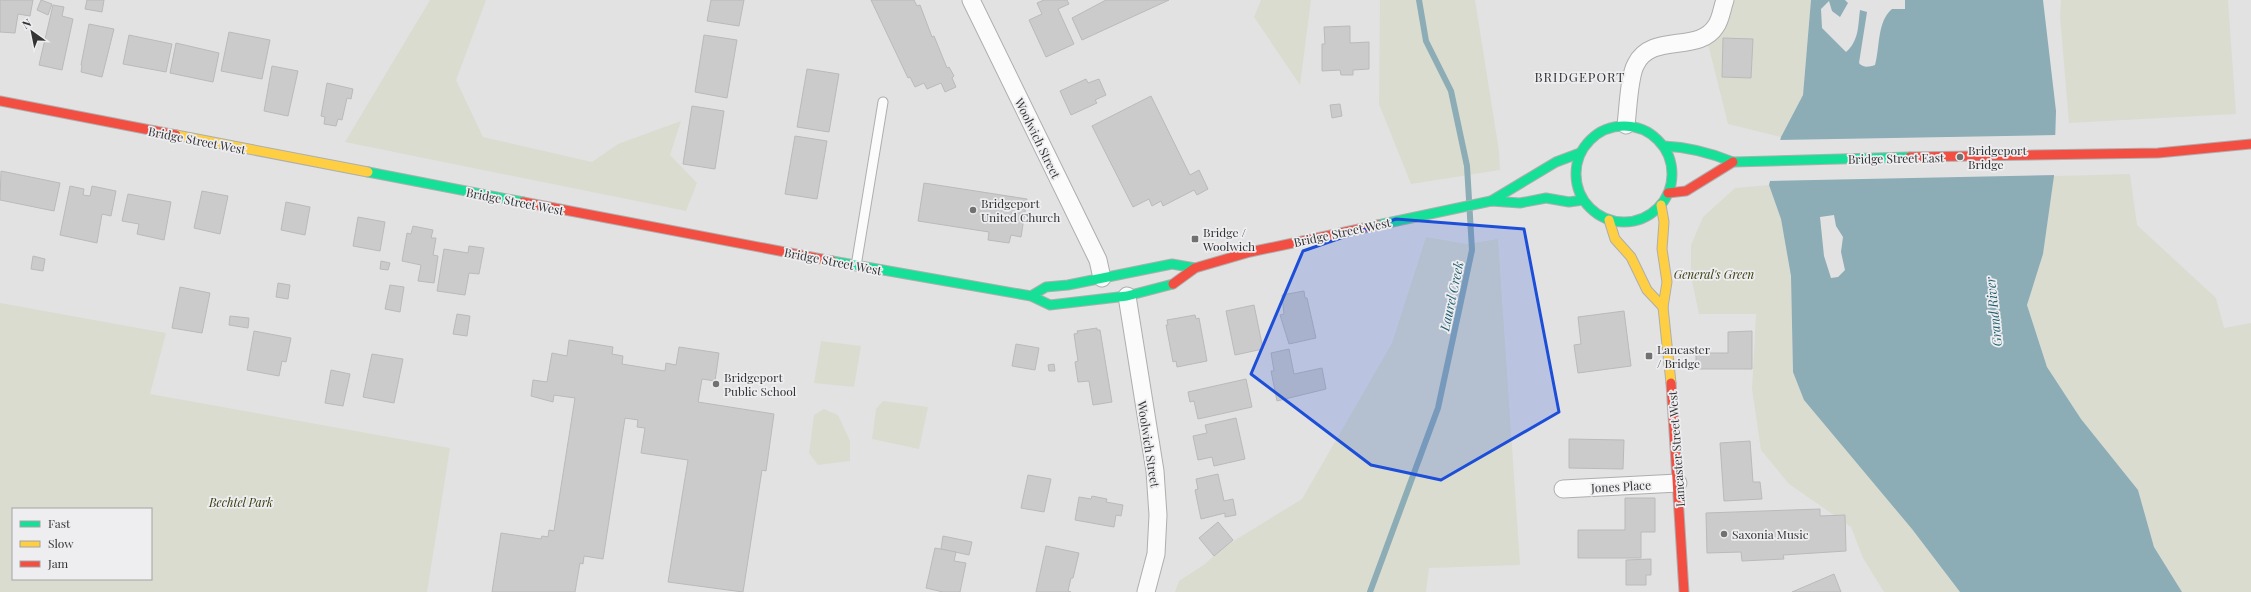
<svg xmlns="http://www.w3.org/2000/svg" width="2251" height="592" font-family="'Playfair Display',serif">
<style>
.green{fill:#dadccf;fill-rule:evenodd}
.water{fill:#8cacb6;fill-rule:evenodd}
.pier{fill:#e2e2e3}
.lines{fill:none;stroke-linecap:round;stroke-linejoin:round}
.stream{stroke:#8cacb6;stroke-width:6}
.building{fill:#cbcbcb;stroke:#bababb}
.lane-casing{stroke:#aeaeaf;stroke-width:11}
.street-casing{stroke:#aeaeaf;stroke-width:19}
.fast-casing{stroke:#aeaeaf;stroke-width:11}
.slow-casing{stroke:#aeaeaf;stroke-width:11}
.jam-casing{stroke:#aeaeaf;stroke-width:11}
.lane{stroke:#fbfbfb;stroke-width:9}
.street{stroke:#fbfbfb;stroke-width:17}
.fast{stroke:#16e098;stroke-width:9}
.slow{stroke:#ffcf43;stroke-width:9}
.jam{stroke:#f24e42;stroke-width:9}
.marked{fill:#1d4ed8;fill-opacity:0.2;stroke:#1d4ed8;stroke-width:3;stroke-linejoin:round}
.poi-dot{fill:#717172;stroke:#eeeef1;stroke-width:1.5}
.labels{text-anchor:middle;dominant-baseline:central;stroke-width:3.5;stroke-linejoin:round;paint-order:stroke}
.street-label{font-size:12px;fill:#343435;stroke:#eeeef1}
.poi-label{font-size:12px;fill:#343435;stroke:#eeeef1;text-anchor:start}
.park-label{font-size:12px;font-style:italic;fill:#393d0e;stroke:#eeeef1}
.neighbourhood-label{font-size:13px;letter-spacing:1px;fill:#343435;stroke:#eeeef1}
.water-label{font-size:13px;font-style:italic;fill:#205e6e;stroke:#eeeef1}
</style>
<rect width="100%" height="100%" fill="#e2e2e3"/>
<g class="green">
<path d="M430,0H486L456,80L483,137L592,162L618,144L681,121L670,155L697,183L686,211L345,142Z"/>
<path d="M1261,0H1311L1300,85L1254,17Z"/>
<path d="M1380,0H1475L1499,151L1500,170L1411,184L1379,104Z"/>
<path d="M1735,0H1811L1803,95L1781,137L1728,124L1708,44L1723,28Z"/>
<path d="M2061,0H2228L2236,114L2069,123L2060,16Z"/>
<path d="M2130,174L2137,225L2216,298L2224,328L2251,323V592H2182L2154,547L2138,490L2081,419L2047,367L2027,305L2043,253L2054,176Z"/>
<path d="M1769,185L1781,219L1791,277L1793,372L1960,592H1884L1863,558L1851,527L1789,484L1761,450L1752,389L1756,314H1699L1691,276V245L1703,217L1735,188Z"/>
<path d="M1426,237L1467,244L1498,239L1520,565L1429,568L1426,592H1175L1179,581L1205,564L1222,548L1302,499L1392,343Z"/>
<path d="M0,303L166,333L150,394L450,448L427,592H0ZM13,509H151V579H13Z"/>
<path d="M821,341L861,346L854,387L814,383Z"/>
<path d="M883,401L928,407L919,449L872,439L876,409Z"/>
<path d="M824,409L838,415L850,441V461L818,465L809,453L814,415Z"/>
</g>
<path class="water" d="M1811,0H1845L1848,3L1840,17L1832,11L1829,1L1821,9L1822,28L1846,52C1859,41 1858,26 1860,10L1867,12L1859,63C1863,68 1869,67 1875,65C1880,48 1877,21 1892,9H1905V0H2043L2056,111L2054,176L2043,254L2027,305L2047,367L2081,419L2138,490L2154,547L2182,592H1960L1912,529L1804,400L1793,372L1791,276L1781,219L1769,185L1781,137L1803,95ZM1834,215L1836,226L1843,237L1841,252L1845,270L1838,277L1831,278L1824,256L1820,217Z"/>
<path class="pier" d="M2057,135L2056,175L1768,181L1778,140Z"/>
<g class="lines">
<path class="stream" d="M1370,592L1438,408L1472,250L1467,166L1451,91L1426,41L1419,0"/>
</g>
<g class="building">
<path d="M0,0H33L30,16L18,14L15,33L0,32Z"/>
<path d="M41,0L52,4L48,15L37,10Z"/>
<path d="M87,0H104L102,12L85,9Z"/>
<path d="M711,0H744L739,26L707,21Z"/>
<path d="M871,0H914L917,6L920,5L932,37L934,36L947,68L949,67L954,76L952,78L956,87L945,92L941,83L927,89L924,83L915,87L910,77L908,78Z"/>
<path d="M1044,0H1067L1069,4L1058,9L1074,44L1046,57L1029,20L1042,14L1037,3Z"/>
<path d="M1106,0H1169L1082,40L1072,18Z"/>
<path d="M53,5L64,7L62,16L73,19L62,70L39,65Z"/>
<path d="M89,24L114,29L102,77L81,72L82,66L81,65Z"/>
<path d="M1350,26V43L1369,42V69L1353,70V75H1341L1340,70L1322,71V44H1325L1324,27Z"/>
<path d="M229,32L270,40L262,79L221,71Z"/>
<path d="M129,35L172,44L166,72L123,64Z"/>
<path d="M704,35L737,40L727,98L695,92Z"/>
<path d="M1723,38L1753,39L1751,78L1722,77Z"/>
<path d="M176,43L219,53L213,82L170,73Z"/>
<path d="M272,66L298,71L288,116L264,111Z"/>
<path d="M807,69L839,74L829,132L797,127Z"/>
<path d="M1086,79L1088,83L1099,79L1106,95L1095,100L1097,103L1071,115L1060,91Z"/>
<path d="M327,83L353,89L351,99L347,98L342,120L338,119L336,126L324,124L325,117L321,116Z"/>
<path d="M1151,96L1190,175L1199,170L1208,189L1197,195L1194,190L1163,206L1161,201L1152,206L1149,199L1133,207L1092,126Z"/>
<path d="M1340,104L1342,116L1332,118L1330,105Z"/>
<path d="M692,106L724,111L715,169L683,164Z"/>
<path d="M795,136L827,141L817,199L785,194Z"/>
<path d="M1,171L60,183L54,211L0,200Z"/>
<path d="M924,183L1027,199L1021,237L1011,235L1009,243L988,240L989,232L918,221Z"/>
<path d="M70,186L84,189L83,195L90,196L92,186L116,191L111,216L102,214L97,243L60,235Z"/>
<path d="M202,191L228,196L220,234L194,228Z"/>
<path d="M128,194L171,202L164,240L137,234L139,224L122,221Z"/>
<path d="M286,202L310,207L305,235L281,230Z"/>
<path d="M358,217L385,222L380,251L353,246Z"/>
<path d="M413,226L433,230L431,238H436L433,255L438,256L434,283L418,281L421,265L402,261L407,233L411,234Z"/>
<path d="M469,246L484,248L479,274L469,273L465,295L437,291L444,249L468,253Z"/>
<path d="M33,256L45,259L43,271L31,269Z"/>
<path d="M381,261L390,263L388,270L380,269Z"/>
<path d="M278,283L290,285L288,299L276,297Z"/>
<path d="M390,285L404,287L400,312L385,309Z"/>
<path d="M180,287L210,293L202,333L172,328Z"/>
<path d="M1304,291L1305,298H1307L1316,338L1289,344L1280,315L1284,314L1282,295Z"/>
<path d="M1254,305L1263,349L1235,355L1226,311Z"/>
<path d="M1624,311L1631,366L1578,373L1574,345L1581,344L1578,317Z"/>
<path d="M457,314L470,316L467,336L453,334Z"/>
<path d="M1195,315L1196,319L1199,318L1207,361L1177,367L1176,361L1173,362L1166,325H1168L1167,320Z"/>
<path d="M230,316L249,318L248,328L229,325Z"/>
<path d="M1097,328V330H1100L1112,402L1093,405L1089,381L1078,382L1075,362L1078,361L1074,334L1078,333L1077,331Z"/>
<path d="M254,331L291,338L286,362L282,361L279,376L247,370Z"/>
<path d="M1752,331V369H1696V353H1728V332Z"/>
<path d="M569,340L613,347L612,354L623,356L622,364L665,371L666,363L676,365L679,347L719,353L715,381L702,379L698,402L774,414L766,471L762,470L743,592L668,582L688,460L641,453L645,428L637,427L638,420L625,418L603,559L584,556L583,564L580,563L575,592H492L501,533L541,539L542,536L548,537L549,530L554,531L575,398L554,395L553,402L531,396L533,380L547,382L552,353L567,356Z"/>
<path d="M1016,344L1039,348L1035,370L1012,366Z"/>
<path d="M1289,349L1294,374L1322,368L1326,389L1277,401L1271,371H1274L1271,353Z"/>
<path d="M372,354L403,359L394,403L363,397Z"/>
<path d="M1054,364L1055,371H1049L1048,365Z"/>
<path d="M331,370L350,374L343,406L325,403Z"/>
<path d="M1246,379L1252,407L1198,419L1194,401L1190,402L1188,392Z"/>
<path d="M1236,418L1245,459L1214,466L1212,457L1198,460L1193,436L1207,433L1205,425Z"/>
<path d="M1569,439L1624,440L1623,469L1569,468Z"/>
<path d="M1750,441L1753,482H1760L1762,499L1724,501L1720,443Z"/>
<path d="M1218,474L1224,501L1233,499L1236,515L1225,517V513L1201,519L1195,490L1198,489L1196,479Z"/>
<path d="M1028,475L1051,479L1044,512L1021,508Z"/>
<path d="M1092,496L1107,499L1106,502L1123,505L1121,516L1116,515L1114,527L1075,520L1079,497L1091,499Z"/>
<path d="M1625,498H1655V532H1641V558H1578V530H1625Z"/>
<path d="M1820,509V516L1845,515L1846,551L1783,555L1784,559L1742,561L1741,552L1707,553L1706,513Z"/>
<path d="M1218,522L1233,540L1214,556L1199,538Z"/>
<path d="M943,536L972,542L969,555L941,549Z"/>
<path d="M1046,546L1079,553L1073,578H1071L1068,591L1071,592H1036Z"/>
<path d="M935,548L956,552L954,561L966,563L960,592H943L926,588Z"/>
<path d="M1651,559V575H1646V585H1626V560Z"/>
<path d="M1834,574L1841,592H1792Z"/>
</g>
<g class="lines">
<defs>
<path id="lane" d="M856,266L883,102"/>
<g id="street">
<path d="M971,0L1098,260L1102,278"/>
<path d="M1626,125C1628,110 1629,76 1636,64C1652,32 1699,54 1716,26C1721,19 1722,8 1725,0"/>
<path d="M1127,296L1155,471L1158,515L1156,554L1146,592"/>
<path d="M1563,489L1678,483"/>
</g>
<g id="fast">
<circle cx="1624" cy="174" r="48"/>
<path d="M1664,146C1688,147 1711,153 1733,162L1910,157"/>
<path d="M368,172L523,202"/>
<path d="M1491,201L1556,162L1580,153"/>
<path d="M1378,225L1491,201L1520,203L1546,198L1569,202L1583,200"/>
<path d="M832,261L1031,296L1050,305L1127,296L1173,284"/>
<path d="M1031,296L1046,287L1068,285L1172,264L1195,268"/>
</g>
<g id="slow">
<path d="M176,135L368,172"/>
<path d="M1661,205L1664,222L1662,249L1667,282L1663,307L1671,383"/>
<path d="M1609,220L1615,239L1631,257L1647,290L1663,307"/>
</g>
<g id="jam">
<path d="M0,101L176,135"/>
<path d="M1910,157L2158,153L2251,144"/>
<path d="M1668,193L1686,191L1733,162"/>
<path d="M523,202L832,261"/>
<path d="M1173,284L1195,268L1250,252L1378,225"/>
<path d="M1671,383L1684,592"/>
</g>
</defs>
<use href="#lane" class="lane-casing"/>
<use href="#street" class="street-casing"/>
<use href="#fast" class="fast-casing"/>
<use href="#slow" class="slow-casing"/>
<use href="#jam" class="jam-casing"/>
<use href="#lane" class="lane"/>
<use href="#street" class="street"/>
<use href="#fast" class="fast"/>
<use href="#slow" class="slow"/>
<use href="#jam" class="jam"/>
</g>
<path class="marked" d="M1396,219L1524,229L1559,412L1441,480L1371,465L1251,374L1303,251Z"/>
<g class="poi-dot">
<circle cx="1960" cy="157" r="4"/>
<circle cx="973" cy="210" r="4"/>
<rect x="1191" y="235" width="8" height="8" rx="2"/>
<rect x="1645" y="352" width="8" height="8" rx="2"/>
<circle cx="716" cy="384" r="4"/>
<circle cx="1724" cy="534" r="4"/>
</g>
<g class="labels">
<g class="street-label">
<text transform="translate(1038 138) rotate(64)">Woolwich Street</text>
<text transform="translate(197 140) rotate(11)">Bridge Street West</text>
<text transform="translate(1896 158) rotate(-1)">Bridge Street East</text>
<text transform="translate(515 201) rotate(11)">Bridge Street West</text>
<text transform="translate(1342 232) rotate(-12)">Bridge Street West</text>
<text transform="translate(833 261) rotate(11)">Bridge Street West</text>
<text transform="translate(1149 444) rotate(81)">Woolwich Street</text>
<text transform="translate(1676 449) rotate(-94)">Lancaster Street West</text>
<text transform="translate(1621 486) rotate(-3)">Jones Place</text>
</g>
<g class="poi-label">
<text x="1968" y="150">Bridgeport<tspan x="1968" dy="14">Bridge</tspan></text>
<text x="981" y="203">Bridgeport<tspan x="981" dy="14">United Church</tspan></text>
<text x="1203" y="232">Bridge /<tspan x="1203" dy="14">Woolwich</tspan></text>
<text x="1657" y="349">Lancaster<tspan x="1657" dy="14">/ Bridge</tspan></text>
<text x="724" y="377">Bridgeport<tspan x="724" dy="14">Public School</tspan></text>
<text x="1732" y="534">Saxonia Music</text>
</g>
<g class="park-label">
<text x="1714" y="274">General's Green</text>
<text x="241" y="502">Bechtel Park</text>
</g>
<g class="neighbourhood-label">
<text x="1580" y="76">BRIDGEPORT</text>
</g>
<g class="water-label">
<text transform="translate(1451 296) rotate(-78)">Laurel Creek</text>
<text transform="translate(1993 312) rotate(-96)">Grand River</text>
</g>
</g>
<rect x="12" y="508" width="140" height="72" fill="#eeeef1" stroke="#a4a4a6"/>
<rect x="20" y="521" width="20" height="6" fill="#16e098" stroke="#a4a4a6"/>
<text x="48" y="528" font-size="12" fill="#343435">Fast</text>
<rect x="20" y="541" width="20" height="6" fill="#ffcf43" stroke="#a4a4a6"/>
<text x="48" y="548" font-size="12" fill="#343435">Slow</text>
<rect x="20" y="561" width="20" height="6" fill="#f24e42" stroke="#a4a4a6"/>
<text x="48" y="568" font-size="12" fill="#343435">Jam</text>
<g transform="translate(32 32) rotate(327)" stroke="#eeeef1" stroke-width="3" paint-order="stroke">
<path d="M0-3L7 15L0 10L-7 15Z" fill="#343435"/>
<text y="-6" font-size="11" font-weight="bold" text-anchor="middle" fill="#343435">N</text>
</g>
</svg>
